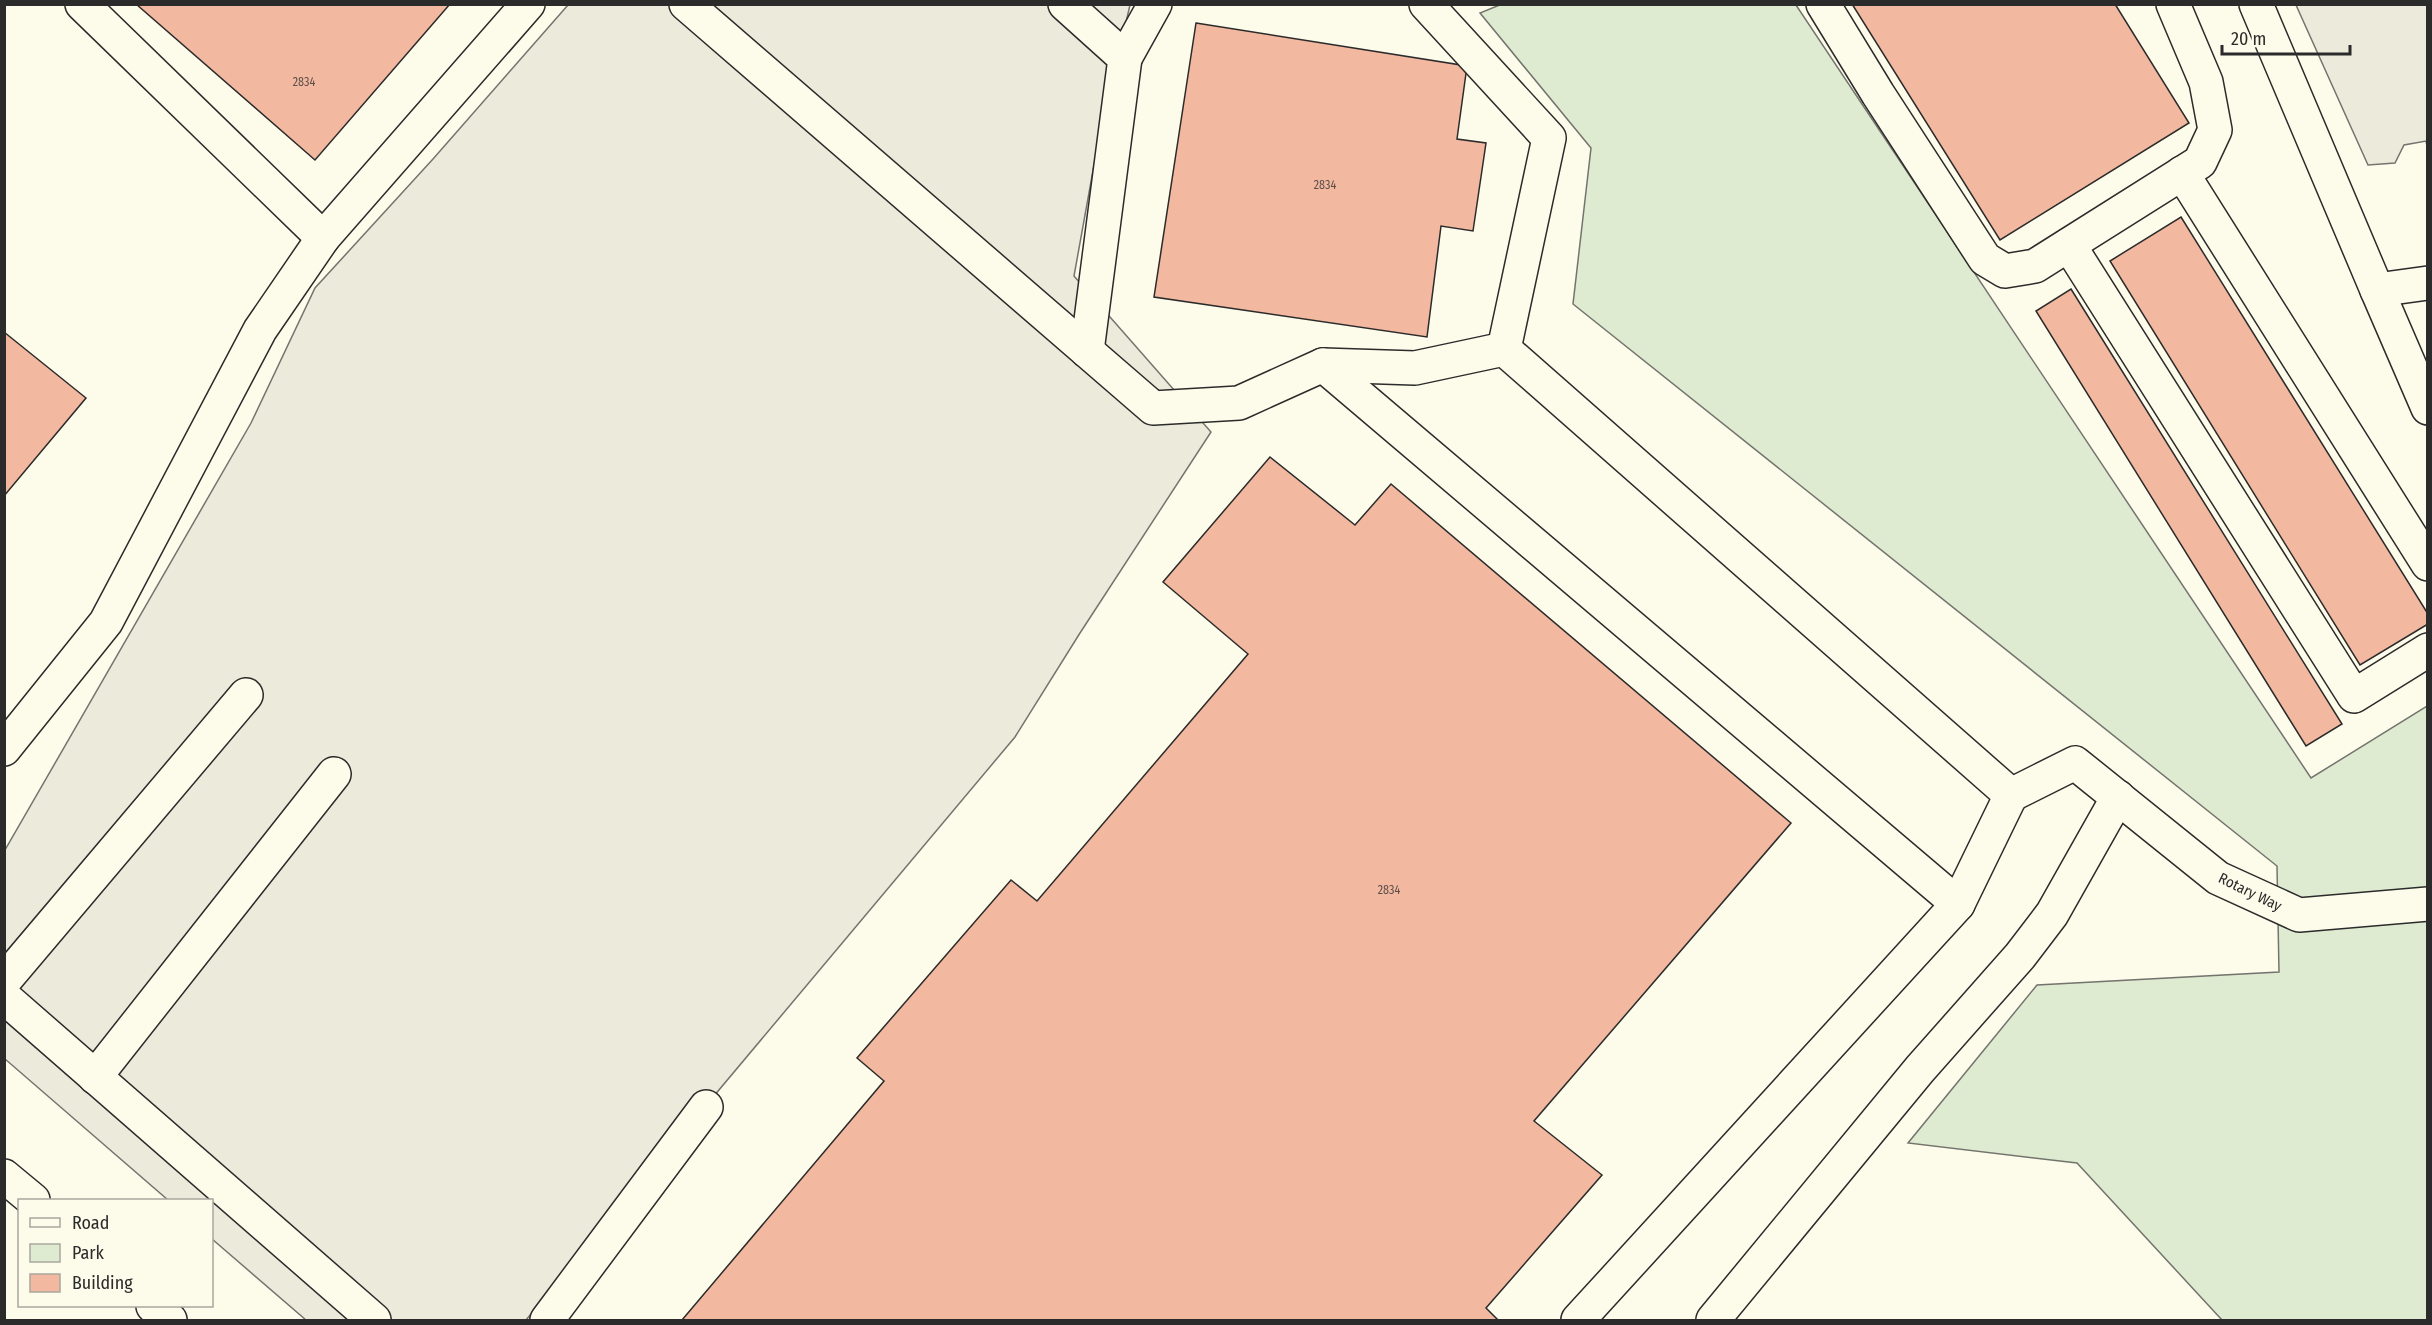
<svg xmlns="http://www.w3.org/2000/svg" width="2432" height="1325" font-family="'Fira Sans Condensed',sans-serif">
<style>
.green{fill:#deebd1;stroke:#74746e;stroke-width:1.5}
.parking{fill:#eceadb;stroke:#74746e;stroke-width:1.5}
.building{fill:#f2b8a0;stroke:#2b2b2b;stroke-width:1.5}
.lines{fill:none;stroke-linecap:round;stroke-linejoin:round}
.minor-casing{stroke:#2b2b2b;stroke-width:36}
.highway-casing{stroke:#2b2b2b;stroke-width:36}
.minor{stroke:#fdfbea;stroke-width:33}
.highway{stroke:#fdfbea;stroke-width:33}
.labels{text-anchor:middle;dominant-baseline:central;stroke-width:4.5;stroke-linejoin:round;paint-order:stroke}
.number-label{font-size:12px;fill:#5d4e48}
.street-label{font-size:15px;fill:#2b2b2b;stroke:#fdfbea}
</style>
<rect width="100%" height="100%" fill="#fdfbea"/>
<path class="green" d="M1502,4L1796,5L2311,778L2427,706V1320H2222L2077,1163L1908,1143L2037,985L2279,972L2277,866L1573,304L1591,148L1480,13Z"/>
<g class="parking">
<path d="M568,5H1130L1098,143L1074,276L1211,432L1080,633L1015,737L526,1320H306L212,1239V1200H168L5,1059V850L251,423L315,288L433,159Z"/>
<path d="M2296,5H2427V146L2426,141L2404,145L2395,163L2368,165Z"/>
</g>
<g class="building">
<path d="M136,4H450L315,160Z"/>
<path d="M1852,4H2115L2189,123L2000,240Z"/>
<path d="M1196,23L1467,66L1457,139L1486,143L1473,231L1441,226L1427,337L1154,297Z"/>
<path d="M2181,217L2428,614V624L2360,665L2110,261Z"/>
<path d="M2071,289L2342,724L2306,746L2036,311Z"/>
<path d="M4,332L86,398L4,496Z"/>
<path d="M1270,457L1355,525L1391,484L1791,823L1534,1121L1602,1175L1486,1308L1498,1320H682L884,1081L857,1058L1011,880L1037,901L1248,654L1163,582Z"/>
</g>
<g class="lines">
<defs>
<g id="minor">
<path d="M82,4L323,238"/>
<path d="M686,4L1153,408L1239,403L1323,365L1415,368L1504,349L2011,795L2075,763L2218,878L2299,915L2428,904"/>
<path d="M1065,4L1125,58L1087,351"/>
<path d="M1426,4L1549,138L1504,349"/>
<path d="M1823,4L1878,94L1985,259L2005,271L2035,266L2200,162L2215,130L2206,82L2173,4"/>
<path d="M2256,4L2377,290L2428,283"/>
<path d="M1125,58L1155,4"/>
<path d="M2182,173L2428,564"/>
<path d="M2069,245L2354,696L2428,650"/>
<path d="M2377,290L2428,408"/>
<path d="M1323,365L1958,904"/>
<path d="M4,749L106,622L260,330L323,238L528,4"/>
<path d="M4,981L246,695"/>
<path d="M4,997L374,1320"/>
<path d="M95,1077L334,774"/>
<path d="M547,1320L706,1107"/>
<path d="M1578,1320L1958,904L2011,795"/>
<path d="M1713,1320L1920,1069L2020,956L2052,914L2118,797"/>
</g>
<g id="highway">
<path d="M4,1176L33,1200"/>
<path d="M153,1306L170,1320"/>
</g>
</defs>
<use href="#minor" class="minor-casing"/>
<use href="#highway" class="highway-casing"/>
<use href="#minor" class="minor"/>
<use href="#highway" class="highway"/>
</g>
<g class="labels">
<g class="number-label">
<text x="304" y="82">2834</text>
<text x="1325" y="185">2834</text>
<text x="1389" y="890">2834</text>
</g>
<g class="street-label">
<text transform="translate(2250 892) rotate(26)">Rotary Way</text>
</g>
</g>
<rect width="2432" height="1325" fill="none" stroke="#2b2b2b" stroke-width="12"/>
<rect x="18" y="1199" width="195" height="108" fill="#fdfbea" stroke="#a9a89e" stroke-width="1.5"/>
<rect x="30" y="1218" width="30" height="9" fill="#fdfbea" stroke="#a9a89e" stroke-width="1.5"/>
<text x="72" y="1229" font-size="18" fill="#2b2b2b">Road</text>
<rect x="30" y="1244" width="30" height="18" fill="#deebd1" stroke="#a9a89e" stroke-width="1.5"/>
<text x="72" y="1259" font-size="18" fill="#2b2b2b">Park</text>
<rect x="30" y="1274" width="30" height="18" fill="#f2b8a0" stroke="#a9a89e" stroke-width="1.5"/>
<text x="72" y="1289" font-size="18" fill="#2b2b2b">Building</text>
<path d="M2222 45v9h128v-9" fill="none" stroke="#2b2b2b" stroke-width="3"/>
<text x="2231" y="45" font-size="18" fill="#2b2b2b" stroke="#fdfbea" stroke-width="4.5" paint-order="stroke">20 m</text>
</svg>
